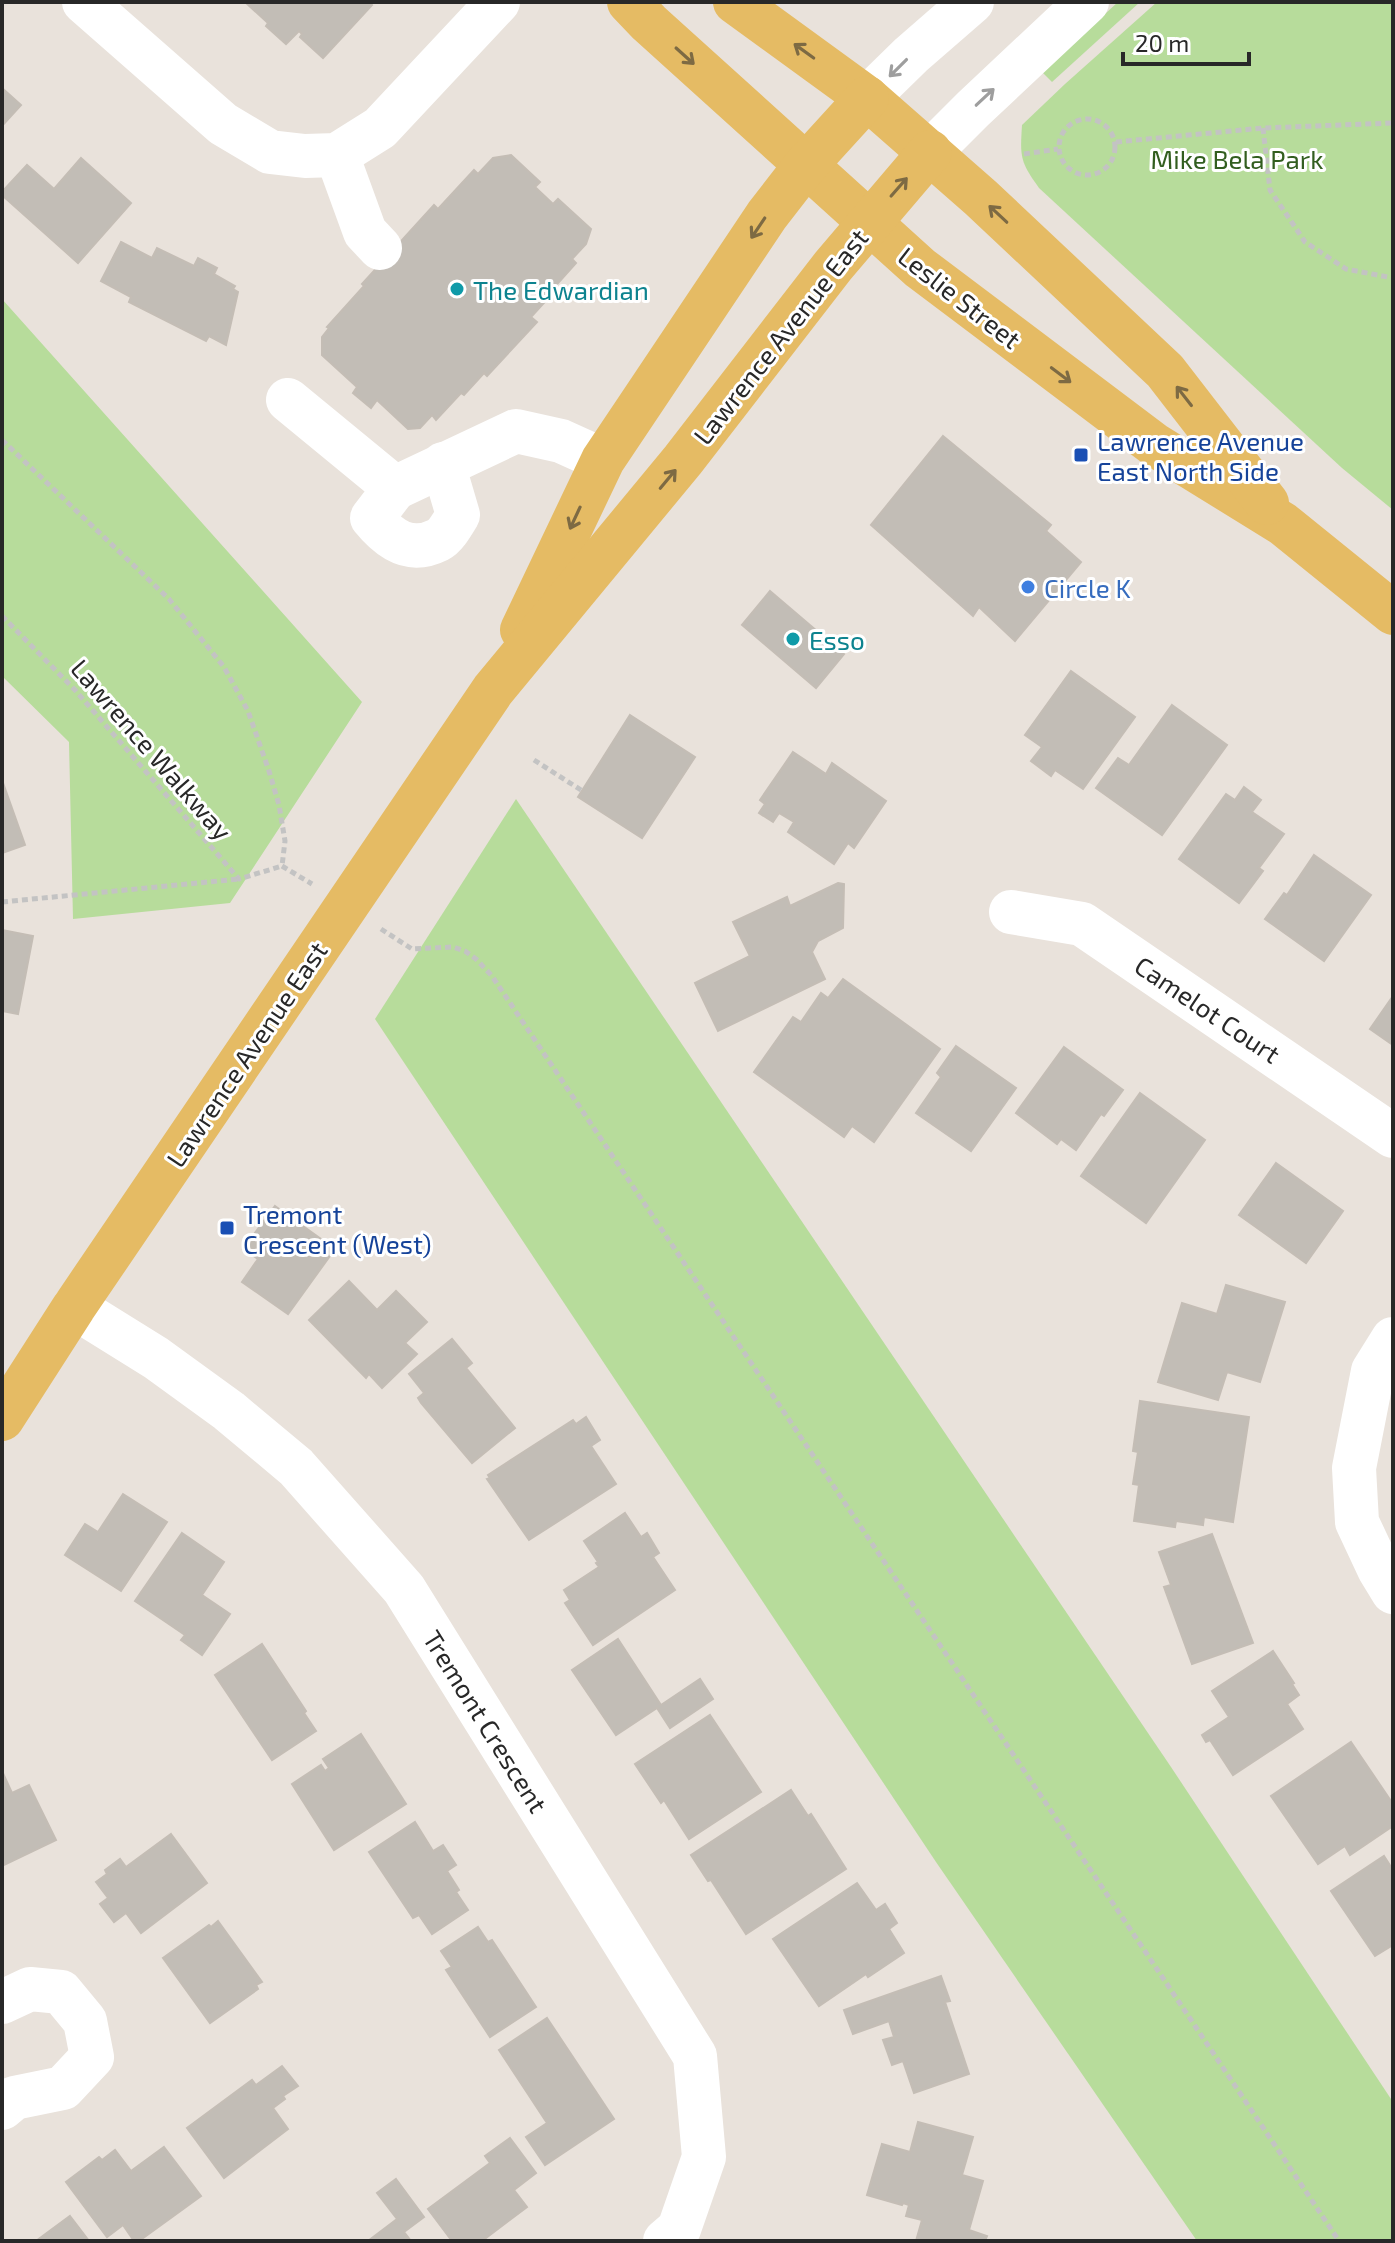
<svg xmlns="http://www.w3.org/2000/svg" width="1395" height="2243" font-family="'Exo 2',sans-serif">
<style>
.green{fill:#b7dc9b}
.building{fill:#c2bdb6;stroke:#c4bdb5;stroke-width:2}
.lines{fill:none;stroke-linecap:round;stroke-linejoin:round}
.path{stroke:#c3c3c3;stroke-width:5;stroke-dasharray:6 4;stroke-linecap:butt}
.minor{stroke:#fff;stroke-width:44}
.major{stroke:#e5bb64;stroke-width:44}
.oneway{stroke:#7d6a43}
.oneway2{stroke:#9e9e9e}
.culture-dot{fill:#0f9aa8;stroke:#fff;stroke-width:3}
.transit-dot{fill:#1a4fb4;stroke:#fff;stroke-width:3}
.shop-dot{fill:#3f7fe0;stroke:#fff;stroke-width:3}
.labels{text-anchor:middle;dominant-baseline:central;stroke-width:6;stroke-linejoin:round;paint-order:stroke}
.park-label{font-size:26px;fill:#325e1f;stroke:#fff}
.culture-label{font-size:26px;fill:#0d838f;stroke:#fff;text-anchor:start}
.street-label{font-size:26px;fill:#282828;stroke:#fff}
.transit-label{font-size:26px;fill:#164399;stroke:#fff;text-anchor:start}
.shop-label{font-size:26px;fill:#366cbe;stroke:#fff;text-anchor:start}
</style>
<rect width="100%" height="100%" fill="#e9e2db"/>
<g class="green">
<path d="M1118,2H1140L1052,82L1042,72Z"/>
<path d="M1157,2H1393V510L1342,468L1039,188C1020,162 1020,157 1022,125L1065,84Z"/>
<path d="M2,299L362,702L230,903L73,919L69,742L2,676Z"/>
<path d="M516,799L1171,1767L1393,2102V2241H1197L936,1862L375,1019Z"/>
</g>
<g class="building">
<path d="M245,2H369L372,5L323,58L300,37L302,34L299,31L286,44L266,26L268,23Z"/>
<path d="M2,88L21,105L2,126Z"/>
<path d="M511,155L540,182L535,187L553,204L558,199L591,229L586,244L572,259L576,263L550,292L552,294L531,317L537,322L487,376L484,373L464,395L461,393L436,420L432,415L420,428L408,429L377,400L371,408L353,393L357,387L322,355V337L329,328L327,327L364,286L362,284L434,205L438,209L474,170L478,174L493,158Z"/>
<path d="M81,158L131,203L78,263L2,195V192L27,165L54,189Z"/>
<path d="M121,242L152,258L157,248L194,266L198,258L217,268L214,274L235,286L233,289L238,292L226,345L209,336L206,341L129,302L131,297L101,281Z"/>
<path d="M943,436L1051,525L1046,531L1081,562L1015,641L979,607L973,616L871,525Z"/>
<path d="M770,591L844,654L816,688L742,625Z"/>
<path d="M1071,671L1135,717L1083,789L1055,770L1051,776L1031,761L1042,747L1025,735Z"/>
<path d="M1172,705L1227,745L1162,835L1096,788L1118,758L1129,765Z"/>
<path d="M630,715L695,757L642,838L578,797Z"/>
<path d="M793,752L826,774L832,763L886,801L854,848L848,843L834,864L788,832L794,822L779,813L773,822L759,813L765,804L760,800Z"/>
<path d="M2,780L25,845L2,853Z"/>
<path d="M1244,787L1261,800L1252,812L1284,834L1259,868L1263,871L1239,903L1179,859L1226,794L1235,800Z"/>
<path d="M1314,855L1371,895L1324,961L1265,919L1284,893L1287,895Z"/>
<path d="M838,883L844,884L843,928L818,941L812,952L825,979L718,1031L695,983L750,956L733,922L787,897L790,906Z"/>
<path d="M2,930L33,936L18,1014L2,1011Z"/>
<path d="M843,979L940,1049L874,1142L852,1126L844,1137L754,1072L793,1017L801,1022L821,993L828,998Z"/>
<path d="M1393,996V1045L1370,1029Z"/>
<path d="M956,1046L1016,1088L971,1151L916,1113L941,1077L937,1073Z"/>
<path d="M1064,1047L1123,1090L1104,1116L1101,1114L1076,1150L1061,1139L1057,1144L1016,1113Z"/>
<path d="M1140,1093L1205,1140L1146,1223L1081,1176Z"/>
<path d="M1276,1163L1343,1211L1306,1263L1239,1215Z"/>
<path d="M275,1206L335,1249L288,1314L242,1282L258,1259L243,1249Z"/>
<path d="M349,1281L377,1310L396,1291L427,1322L405,1343L417,1354L382,1388L369,1374L366,1378L309,1320Z"/>
<path d="M1226,1285L1285,1302L1260,1382L1227,1372L1218,1400L1158,1382L1182,1303L1217,1314Z"/>
<path d="M452,1339L472,1363L466,1368L515,1428L472,1463L421,1403L418,1398L424,1393L409,1374Z"/>
<path d="M1140,1401L1249,1417L1233,1522L1204,1517L1203,1525L1176,1521L1175,1527L1134,1521L1139,1485L1133,1484L1138,1452L1133,1451Z"/>
<path d="M586,1417L600,1440L591,1446L616,1484L529,1540L487,1479L490,1478L488,1475L573,1420L576,1424Z"/>
<path d="M123,1494L167,1522L121,1591L65,1555L85,1524L98,1532Z"/>
<path d="M625,1513L641,1537L647,1533L659,1553L653,1557L675,1590L593,1645L565,1603L570,1600L564,1590L599,1567L596,1563L598,1562L584,1541Z"/>
<path d="M182,1533L224,1562L202,1595L230,1614L202,1655L181,1640L185,1635L135,1601Z"/>
<path d="M1212,1534L1253,1643L1192,1664L1164,1587L1171,1585L1159,1552Z"/>
<path d="M618,1639L661,1705L700,1679L713,1699L670,1728L657,1708L616,1735L572,1670Z"/>
<path d="M262,1644L306,1711L304,1713L316,1731L272,1760L215,1675Z"/>
<path d="M1273,1651L1294,1683L1292,1684L1299,1695L1287,1704L1303,1729L1233,1775L1210,1740L1206,1742L1202,1735L1229,1717L1212,1691Z"/>
<path d="M710,1715L761,1792L689,1839L664,1800L661,1803L635,1764Z"/>
<path d="M361,1734L406,1804L334,1850L292,1784L321,1765L325,1771L329,1768L323,1759Z"/>
<path d="M1351,1742L1393,1804V1826L1350,1855L1345,1846L1318,1864L1271,1796Z"/>
<path d="M2,1771L12,1793L29,1785L56,1840L2,1866Z"/>
<path d="M791,1790L808,1816L811,1814L846,1869L746,1934L711,1880L708,1881L691,1855Z"/>
<path d="M415,1822L433,1851L443,1845L456,1865L447,1871L459,1890L456,1892L468,1910L432,1934L419,1915L413,1918L369,1852Z"/>
<path d="M171,1834L207,1883L141,1933L126,1913L114,1922L100,1904L108,1898L96,1882L107,1874L105,1870L120,1859L126,1867Z"/>
<path d="M1384,1856L1393,1870V1945L1375,1956L1331,1891Z"/>
<path d="M857,1883L876,1910L885,1904L897,1923L889,1929L904,1953L868,1977L866,1974L819,2006L773,1939Z"/>
<path d="M218,1921L262,1982L256,1985L258,1989L210,2023L163,1958L209,1925L211,1927Z"/>
<path d="M478,1927L488,1942L492,1940L536,2007L490,2037L446,1970L452,1967L441,1951Z"/>
<path d="M941,1976L950,2001L945,2002L969,2074L914,2093L903,2061L892,2065L883,2040L894,2037L889,2021L853,2034L844,2010Z"/>
<path d="M547,2018L614,2119L545,2165L526,2137L547,2123L499,2050Z"/>
<path d="M282,2066L298,2086L283,2096L285,2099L273,2108L288,2129L224,2178L187,2128L252,2080L256,2085Z"/>
<path d="M918,2122L973,2137L962,2175L983,2181L969,2230L987,2236L985,2241H916L922,2220L906,2216L909,2205L903,2203L902,2205L867,2195L882,2144L910,2152Z"/>
<path d="M510,2138L536,2173L514,2190L527,2207L482,2241H452L428,2209L490,2163L485,2156Z"/>
<path d="M164,2147L201,2196L139,2241H134L123,2225L107,2237L66,2182L99,2157L102,2160L115,2150L131,2171Z"/>
<path d="M396,2179L424,2217L404,2232L411,2241H368L397,2219L377,2193Z"/>
<path d="M70,2216L89,2241H36Z"/>
</g>
<g class="lines">
<g class="path">
<circle cx="1087" cy="147" r="28"/>
<path d="M1263,128L1270,190L1305,242L1346,269L1393,278"/>
<path d="M1116,142L1263,128L1393,123"/>
<path d="M1024,154L1058,149"/>
<path d="M2,440L169,599L224,667L248,711L269,771L279,805L285,841L282,866"/>
<path d="M2,616L75,690L239,879L282,866"/>
<path d="M534,760L581,790"/>
<path d="M282,866L312,884"/>
<path d="M2,902L239,879"/>
<path d="M381,929L412,949L453,947L465,951L476,959L492,976L1339,2241"/>
</g>
<g class="minor">
<path d="M84,2L223,124L270,152L305,156L337,155L380,128L498,2"/>
<path d="M867,98L911,55L972,2"/>
<path d="M930,152L973,109L1087,2"/>
<path d="M337,155L365,232L380,248"/>
<path d="M288,400L395,488L516,431L561,441L603,460"/>
<path d="M395,488L372,518C389,539 410,554 438,540C446,536 453,523 458,515L443,464"/>
<path d="M1011,912L1082,924L1393,1136"/>
<path d="M74,1307L156,1358L229,1411L296,1467L404,1589L695,2056L704,2157L679,2229L665,2241"/>
<path d="M1393,1339L1373,1371L1354,1468L1357,1522L1379,1569L1393,1592"/>
<path d="M2,2002L30,1989L61,1992L85,2021L92,2057L63,2088L14,2098L2,2108"/>
</g>
<g class="major">
<path d="M629,2L649,23L920,268L1155,445L1283,524L1393,613"/>
<path d="M735,2L867,98L981,198L1165,371L1267,503"/>
<path d="M522,630L603,460L767,215L805,166L867,98"/>
<path d="M2,1419L74,1307L493,690L683,460L833,266L930,152"/>
</g>
</g>
<defs><path id="oneway-shaft" d="M-6 0H5M1.5-3L5.5 0L1.5 3" fill="none" stroke-width="1.6" stroke-linecap="round" stroke-linejoin="round" transform="scale(2)"/></defs>
<g class="oneway">
<use href="#oneway-shaft" transform="translate(804 51) rotate(-144)"/>
<use href="#oneway-shaft" transform="translate(685 56) rotate(42)"/>
<use href="#oneway-shaft" transform="translate(899 187) rotate(-49)"/>
<use href="#oneway-shaft" transform="translate(998 214) rotate(-137)"/>
<use href="#oneway-shaft" transform="translate(758 228) rotate(124)"/>
<use href="#oneway-shaft" transform="translate(1061 375) rotate(37)"/>
<use href="#oneway-shaft" transform="translate(1184 396) rotate(-128)"/>
<use href="#oneway-shaft" transform="translate(668 479) rotate(-50)"/>
<use href="#oneway-shaft" transform="translate(575 518) rotate(115)"/>
</g>
<g class="oneway2">
<use href="#oneway-shaft" transform="translate(898 68) rotate(135)"/>
<use href="#oneway-shaft" transform="translate(985 97) rotate(-43)"/>
</g>
<g class="culture-dot">
<circle cx="457" cy="289" r="8"/>
<circle cx="793" cy="639" r="8"/>
</g>
<g class="transit-dot">
<rect x="1073" y="447" width="16" height="16" rx="4"/>
<rect x="219" y="1220" width="16" height="16" rx="4"/>
</g>
<circle class="shop-dot" cx="1028" cy="587" r="8"/>
<g class="labels">
<g class="park-label">
<text x="1237" y="158">Mike Bela Park</text>
</g>
<g class="culture-label">
<text x="473" y="289">The Edwardian</text>
<text x="809" y="639">Esso</text>
</g>
<g class="street-label">
<text transform="translate(960 297) rotate(38)">Leslie Street</text>
<text transform="translate(780 336) rotate(-52)">Lawrence Avenue East</text>
<text transform="translate(152 749) rotate(49)">Lawrence Walkway</text>
<text transform="translate(1208 1009) rotate(34)">Camelot Court</text>
<text transform="translate(246 1054) rotate(-56)">Lawrence Avenue East</text>
<text transform="translate(486 1721) rotate(58)">Tremont Crescent</text>
</g>
<g class="transit-label">
<text x="1097" y="440">Lawrence Avenue<tspan x="1097" dy="30">East North Side</tspan></text>
<text x="243" y="1213">Tremont<tspan x="243" dy="30">Crescent (West)</tspan></text>
</g>
<g class="shop-label">
<text x="1044" y="587">Circle K</text>
</g>
</g>
<rect width="1395" height="2243" fill="none" stroke="#282828" stroke-width="8"/>
<path d="M1123 52v12h126v-12" fill="none" stroke="#282828" stroke-width="4"/>
<text x="1135" y="52" font-size="24" fill="#282828" stroke="#ffffff" stroke-width="6" paint-order="stroke">20 m</text>
</svg>
